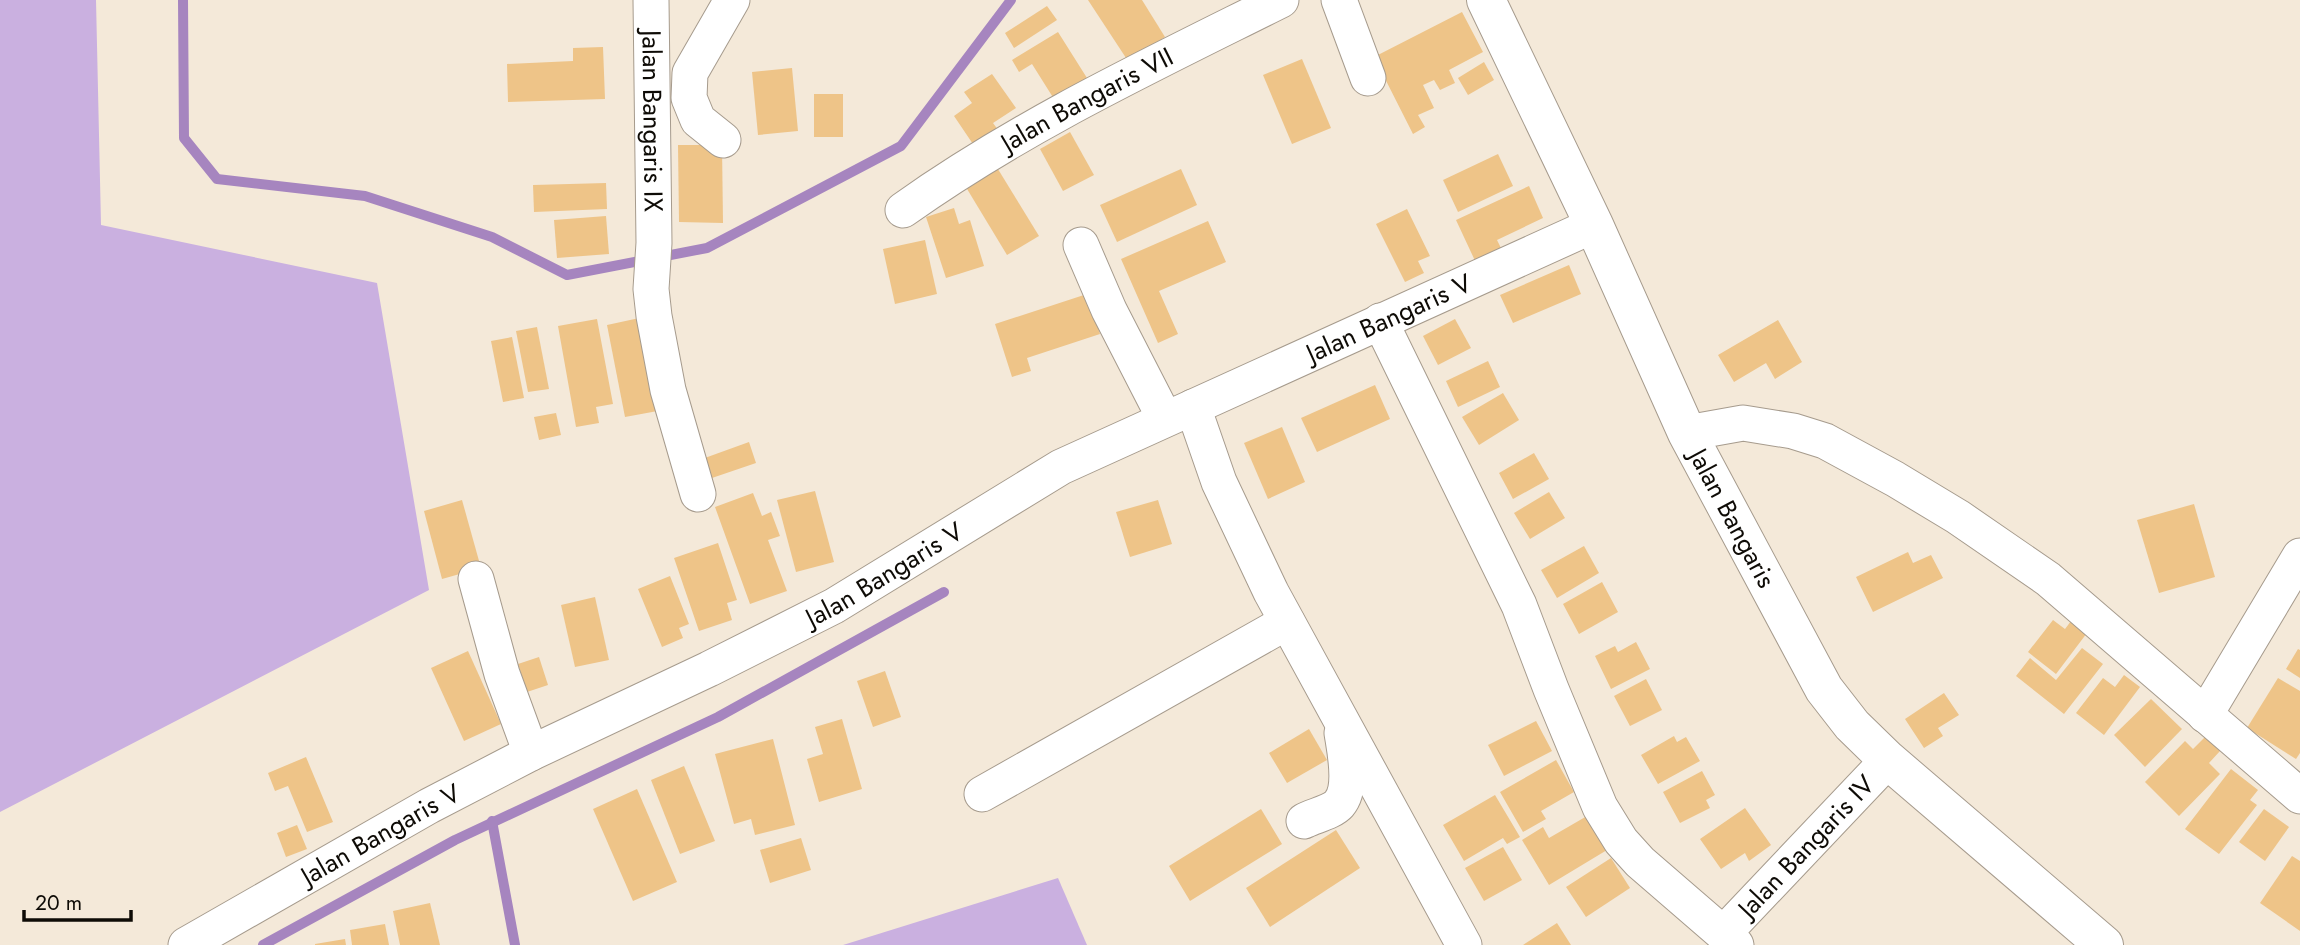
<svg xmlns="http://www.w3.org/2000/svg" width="2300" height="945" font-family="Jost,sans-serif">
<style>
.green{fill:#cab0e0}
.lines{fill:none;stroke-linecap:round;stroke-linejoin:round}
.stream{stroke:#a685bf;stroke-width:10}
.building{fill:#eec488}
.minor-casing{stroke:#a69b8d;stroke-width:37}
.tertiary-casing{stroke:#a69b8d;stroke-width:40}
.minor{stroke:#fff;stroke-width:35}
.tertiary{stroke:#fff;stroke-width:38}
.labels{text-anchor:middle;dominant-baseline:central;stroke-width:5;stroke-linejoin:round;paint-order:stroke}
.street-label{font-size:26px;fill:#0e0b06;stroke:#f4e9d9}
</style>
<rect width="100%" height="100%" fill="#f4e9d9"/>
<g class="green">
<path d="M0,0H96L101,225L377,283L429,590L0,812Z"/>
<path d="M1058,878L1087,945H843Z"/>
</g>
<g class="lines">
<g class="stream">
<path d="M183,0L184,138L217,179L365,196L492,237L567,275L707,248L901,146L1011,0"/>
<path d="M492,821L515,945"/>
<path d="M263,945L455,840L718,717L944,592"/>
</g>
</g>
<g class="building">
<path d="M1088,0H1142L1165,37L1128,61Z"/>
<path d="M1047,6L1057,20L1014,48L1005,33Z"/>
<path d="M1462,12L1483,52L1449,70L1455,83L1440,90L1434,80L1423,85L1434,108L1418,115L1425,127L1413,134L1374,57Z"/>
<path d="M1058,32L1087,78L1054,99L1032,64L1019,72L1012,60Z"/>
<path d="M603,47L605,99L508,102L507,64L573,61V48Z"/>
<path d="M1302,59L1331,128L1292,144L1263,75Z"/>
<path d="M1484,62L1494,80L1468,95L1458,78Z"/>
<path d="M792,68L798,131L758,135L752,72Z"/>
<path d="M992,74L1016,108L993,123L1001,134L977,150L954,116L972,103L964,92Z"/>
<rect x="814" y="94" width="29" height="43"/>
<path d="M1070,132L1094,175L1063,191L1040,149Z"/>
<path d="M678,145H722L723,223L679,222Z"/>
<path d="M1498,154L1513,186L1458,212L1443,180Z"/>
<path d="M993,161L1039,236L1007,255L961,179Z"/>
<path d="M1181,169L1197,205L1117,242L1100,205Z"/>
<path d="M606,183L607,209L534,212L533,185Z"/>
<path d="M1529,186L1543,218L1497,240L1503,252L1477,265L1456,220Z"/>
<path d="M954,208L959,224L970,220L984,266L946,278L926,217Z"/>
<path d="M1407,209L1430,256L1418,261L1424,273L1405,282L1376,224Z"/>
<path d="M606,216L609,254L557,258L554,220Z"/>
<path d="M1208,221L1226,262L1159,291L1178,334L1158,343L1121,259Z"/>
<path d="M925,240L937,294L895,304L883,249Z"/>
<path d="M1569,265L1581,294L1513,323L1500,295Z"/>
<path d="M1087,294L1100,334L1027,358L1031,371L1012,377L995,324Z"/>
<path d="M644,317L663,410L625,417L607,325Z"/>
<path d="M597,319L613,404L596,407L599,423L576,427L558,326Z"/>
<path d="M1455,319L1471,348L1438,365L1423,336Z"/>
<path d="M1778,320L1802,362L1775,379L1766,363L1734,382L1718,355Z"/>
<path d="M537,327L549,389L528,392L516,331Z"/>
<path d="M512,337L524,398L503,402L491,341Z"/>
<path d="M1488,361L1500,387L1458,407L1446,381Z"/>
<path d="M1375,385L1390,419L1317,452L1301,418Z"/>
<path d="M1503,393L1519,420L1479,445L1462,417Z"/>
<path d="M556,413L561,435L539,440L534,417Z"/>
<path d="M1282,427L1305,482L1268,499L1244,443Z"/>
<path d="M749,442L756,463L709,479L702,459Z"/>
<path d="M1534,453L1549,479L1513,499L1499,473Z"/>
<path d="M815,491L834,562L796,572L777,500Z"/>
<path d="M1549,492L1565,518L1530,539L1514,513Z"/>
<path d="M753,493L762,516L771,512L780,536L768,540L787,591L750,604L715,507Z"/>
<path d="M462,500L481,568L442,579L424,511Z"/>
<path d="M1158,500L1172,544L1130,557L1116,512Z"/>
<path d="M2194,504L2215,577L2159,593L2137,520Z"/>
<path d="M718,543L737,600L727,603L732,620L699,631L674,558Z"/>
<path d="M1584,546L1599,573L1557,598L1541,570Z"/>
<path d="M1908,552L1913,563L1931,555L1943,578L1873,612L1856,577Z"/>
<path d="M670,576L689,624L679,628L683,638L662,647L638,589Z"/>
<path d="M1602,582L1618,612L1579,634L1563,604Z"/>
<path d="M595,597L609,660L575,667L561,605Z"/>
<path d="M2074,617L2090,629L2056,674L2028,652L2053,620L2065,629Z"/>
<path d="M1636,642L1650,669L1611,689L1595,656L1615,646L1618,652Z"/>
<path d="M2082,648L2103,664L2064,714L2016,676L2030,658L2056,680Z"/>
<path d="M2298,649L2300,650V678L2286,669Z"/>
<path d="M468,651L501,724L464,741L431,668Z"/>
<path d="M539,657L548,685L527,692L518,664Z"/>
<path d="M885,671L901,717L873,727L857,681Z"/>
<path d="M2124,675L2140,687L2104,735L2076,713L2103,678L2115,687Z"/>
<path d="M2278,678L2300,691V753L2296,759L2247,728Z"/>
<path d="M1646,679L1662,710L1630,726L1614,696Z"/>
<path d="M1944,693L1959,715L1938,728L1943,736L1924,748L1905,719Z"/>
<path d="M2151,699L2182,729L2145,767L2114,735Z"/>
<path d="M842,719L862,789L819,802L807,759L823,754L815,727Z"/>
<path d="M1536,721L1552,751L1504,776L1488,745Z"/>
<path d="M1309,729L1327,760L1287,783L1269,753Z"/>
<path d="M1674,736L1677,742L1686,737L1700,761L1658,784L1641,755Z"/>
<path d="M2205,737L2220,751L2209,763L2220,774L2179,816L2145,782L2185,741L2193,749Z"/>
<path d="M773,739L795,825L755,835L751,819L734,824L715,754Z"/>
<path d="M306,757L333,822L307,832L288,786L275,791L268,773Z"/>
<path d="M1556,760L1574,792L1541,811L1546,819L1523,832L1500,792Z"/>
<path d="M684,766L715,841L680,854L651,780Z"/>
<path d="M2231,769L2258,790L2250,800L2257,805L2219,854L2185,829Z"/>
<path d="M1702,771L1715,795L1706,800L1710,808L1680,823L1663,792Z"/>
<path d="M637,789L677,882L633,901L593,809Z"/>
<path d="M1495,795L1520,837L1507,844L1503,838L1464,861L1443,825Z"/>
<path d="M1745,808L1771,845L1749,861L1745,853L1721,869L1700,839Z"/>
<path d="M1261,809L1282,844L1190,901L1169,866Z"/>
<path d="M2264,809L2289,827L2265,861L2239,842Z"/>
<path d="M1587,816L1607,850L1549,885L1522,840L1543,827L1549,838Z"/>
<path d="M297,825L307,849L286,857L277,833Z"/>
<path d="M1336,830L1360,868L1270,927L1246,888Z"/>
<path d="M801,838L811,870L770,883L760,850Z"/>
<path d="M1503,847L1522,880L1484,901L1465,868Z"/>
<path d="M2292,856L2300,861V931L2260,903Z"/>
<path d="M1611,858L1630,888L1586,917L1566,887Z"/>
<path d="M430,903L440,945H400L393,911Z"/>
<path d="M1557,923L1571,945H1523Z"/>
<path d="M385,924L389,945H352L350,930Z"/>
<path d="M345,939L346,945H315V944Z"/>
</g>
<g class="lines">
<defs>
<g id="minor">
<path id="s1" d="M651,0L654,243L651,289L654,316L668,390L698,494"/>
<path d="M1339,0L1368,78"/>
<path d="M723,140L698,120L689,98L690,73L732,0"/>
<path id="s2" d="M903,210C1021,126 1151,65 1281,0"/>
<path d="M1081,245L1109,310L1165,419"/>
<path d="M1380,321L1519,605L1551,689L1600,807L1621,841L1640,862L1736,945"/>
<path d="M1193,407L1219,482L1271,592L1464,945"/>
<path d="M1687,433L1743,423L1793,431L1825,441L1895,479L1958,517L2048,579L2300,796"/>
<path d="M476,579L502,674L531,753"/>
<path d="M2205,715L2300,556"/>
<path d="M982,794L1287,622"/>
<path d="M1304,821C1313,816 1332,812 1339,804C1353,788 1345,752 1342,733"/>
<path id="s3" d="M1723,934L1888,760"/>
<path id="s4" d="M186,945L429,806L531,753L709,669L834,606L1061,467L1594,225"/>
</g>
<g id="tertiary">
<path id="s5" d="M1486,0L1594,225L1687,433L1824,689L1852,725L1888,760L2104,945"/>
</g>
</defs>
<use href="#minor" class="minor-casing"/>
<use href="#tertiary" class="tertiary-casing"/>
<use href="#minor" class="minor"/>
<use href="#tertiary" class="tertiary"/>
</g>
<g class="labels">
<g class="street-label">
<text stroke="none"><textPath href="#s2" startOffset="215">Jalan Bangaris VII</textPath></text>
<text stroke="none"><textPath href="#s1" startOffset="121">Jalan Bangaris IX</textPath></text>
<text stroke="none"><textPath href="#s4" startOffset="1358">Jalan Bangaris V</textPath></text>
<text stroke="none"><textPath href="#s5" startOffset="574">Jalan Bangaris</textPath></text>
<text stroke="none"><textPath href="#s4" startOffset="791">Jalan Bangaris V</textPath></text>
<text stroke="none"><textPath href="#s4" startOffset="224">Jalan Bangaris V</textPath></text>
<text stroke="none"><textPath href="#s3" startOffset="121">Jalan Bangaris IV</textPath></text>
</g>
</g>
<path d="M24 910v10h107v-10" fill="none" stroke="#0e0b06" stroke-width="3.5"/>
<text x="35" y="910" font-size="21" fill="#0e0b06" stroke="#f4e9d9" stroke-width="5" paint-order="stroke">20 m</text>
</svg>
